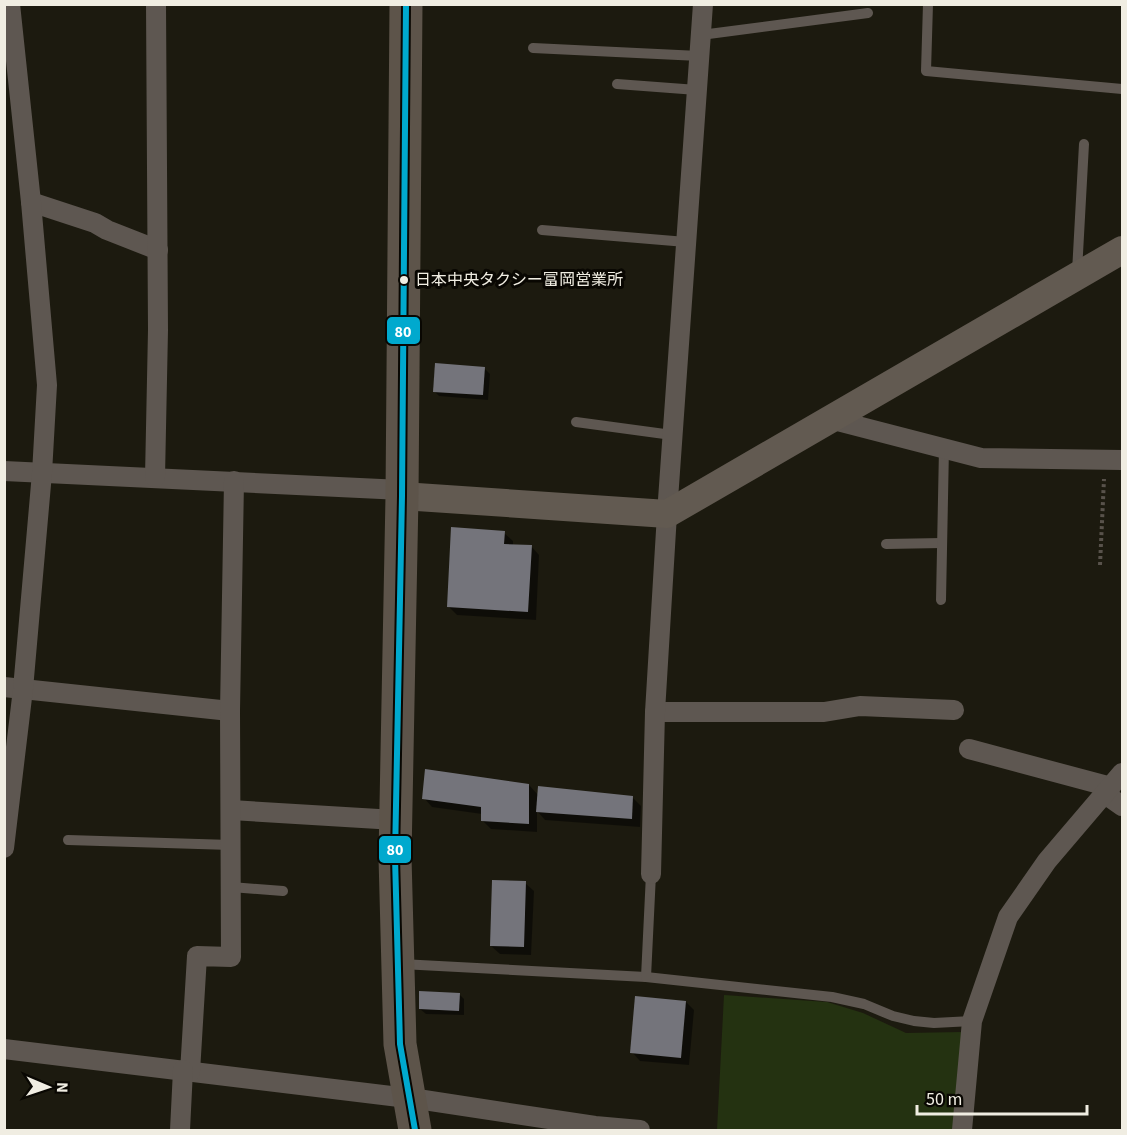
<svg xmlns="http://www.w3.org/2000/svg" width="1127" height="1135" font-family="'Source Sans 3','Noto Sans JP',sans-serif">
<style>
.green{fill:#243211}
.shadow{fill:#0007}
.building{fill:#74747b}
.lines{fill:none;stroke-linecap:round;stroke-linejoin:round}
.path{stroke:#58524b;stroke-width:4;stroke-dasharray:3 3;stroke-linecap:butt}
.lane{stroke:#5e5751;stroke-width:10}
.street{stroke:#5e5751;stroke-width:20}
.secondary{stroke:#625a51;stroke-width:28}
.highway{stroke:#5d544a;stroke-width:33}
.bus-1-casing{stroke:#090702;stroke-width:10}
.bus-1{stroke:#00a9ce;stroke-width:6}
.bus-dot{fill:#f0ede2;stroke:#090702;stroke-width:2}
.labels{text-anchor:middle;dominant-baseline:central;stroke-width:6;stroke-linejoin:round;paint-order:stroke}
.bus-label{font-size:16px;fill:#f0ede2;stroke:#090702;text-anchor:start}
.line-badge{stroke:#090702;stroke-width:2}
.badge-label{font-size:16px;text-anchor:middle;font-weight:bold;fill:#fff}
</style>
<rect width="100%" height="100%" fill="#1c1a0f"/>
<path class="green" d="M724,995L827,1002L863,1013L906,1033L962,1032L956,1130H717Z"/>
<g class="shadow">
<path d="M484,368L490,374L488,400L439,396L434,391Z"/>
<path d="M504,533L513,541V546H531L539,555L536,620L457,615L449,607Z"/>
<path d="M529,785L539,796L633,798L641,806L640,827L545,820L537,811V832L491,829L482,820V814L432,807L424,798Z"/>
<path d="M525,883L534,891L531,955L500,954L491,946Z"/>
<path d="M459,994L464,999V1015L426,1014L420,1009Z"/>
<path d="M686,1002L694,1010L689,1065L640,1061L632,1052Z"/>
</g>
<g class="building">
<path d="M435,363L485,367L483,395L433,392Z"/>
<path d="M451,527L505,531L504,544L532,545L528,612L447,607Z"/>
<path d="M425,769L529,784V824L481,821V807L422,799Z"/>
<path d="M538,786L633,796L632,819L536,812Z"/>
<path d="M492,880L526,881L524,947L490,946Z"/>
<path d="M419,991L460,993L459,1011L419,1009Z"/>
<path d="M635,996L686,1001L681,1058L630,1053Z"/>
</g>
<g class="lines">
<path class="path" d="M1100,565L1104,479"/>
<g class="lane">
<path d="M928,4L926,71L1122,89"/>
<path d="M701,35L868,13"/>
<path d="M533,48L699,56"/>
<path d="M617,84L697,90"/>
<path d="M542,230L686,242"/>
<path d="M1077,272L1084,144"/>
<path d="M576,422L672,435"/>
<path d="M886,544L942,543"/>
<path d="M941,600L944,448"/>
<path d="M68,840L231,845"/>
<path d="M231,887L283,891"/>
<path d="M401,964L646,977L832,997L864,1004L893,1016L914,1021L934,1023L972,1021"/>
<path d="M646,977L651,874"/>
</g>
<g class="street">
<path d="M31,202L95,223L107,230L158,250"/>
<path d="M830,419L981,458L1122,460"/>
<path d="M4,471L402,490"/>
<path d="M155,477L158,330L156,4"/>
<path d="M4,687L230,711"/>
<path d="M655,712H824L860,706L954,710"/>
<path d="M969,749L1111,787"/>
<path d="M1105,794L1122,806"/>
<path d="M231,810L395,820"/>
<path d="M4,848L23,689L42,473L47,385L31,202L10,4"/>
<path d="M651,874L655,712L667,514L703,4"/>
<path d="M4,1049L424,1100L595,1126L640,1130"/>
<path d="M190,1072L197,956L231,957L230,711L234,481"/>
<path d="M180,1130L183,1070"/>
<path d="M962,1130L972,1021L1008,917L1047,861L1122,773"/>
</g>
<path class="secondary" d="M402,496L667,514L1122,250"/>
<path class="highway" d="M406,4L402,496L395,857L400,1044L415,1130"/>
<defs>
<path id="bus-1" d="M406,4L402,496L395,857L400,1044L415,1130"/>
</defs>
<use href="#bus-1" class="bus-1-casing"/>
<use href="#bus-1" class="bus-1"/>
</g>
<circle class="bus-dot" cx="404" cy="280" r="5"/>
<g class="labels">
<g class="bus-label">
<text x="415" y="280">日本中央タクシー富岡営業所</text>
</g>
</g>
<g class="line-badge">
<rect x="386" y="316" width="35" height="29" rx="6" fill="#00a9ce"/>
<rect x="378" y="835" width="34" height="29" rx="6" fill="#00a9ce"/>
</g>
<g class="badge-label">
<text x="403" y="337">80</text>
<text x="395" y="855">80</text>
</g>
<rect width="1127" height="1135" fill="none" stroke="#f0ede2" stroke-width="12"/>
<g transform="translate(48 1087) rotate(92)" stroke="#090702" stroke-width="4.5" paint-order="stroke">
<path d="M0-4.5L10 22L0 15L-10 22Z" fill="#f0ede2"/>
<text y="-9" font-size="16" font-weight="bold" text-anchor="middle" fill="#f0ede2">N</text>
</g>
<path d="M917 1105v9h170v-9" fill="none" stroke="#f0ede2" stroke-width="3"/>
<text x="926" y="1105" font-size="18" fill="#f0ede2" stroke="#090702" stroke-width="4.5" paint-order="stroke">50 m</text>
</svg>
